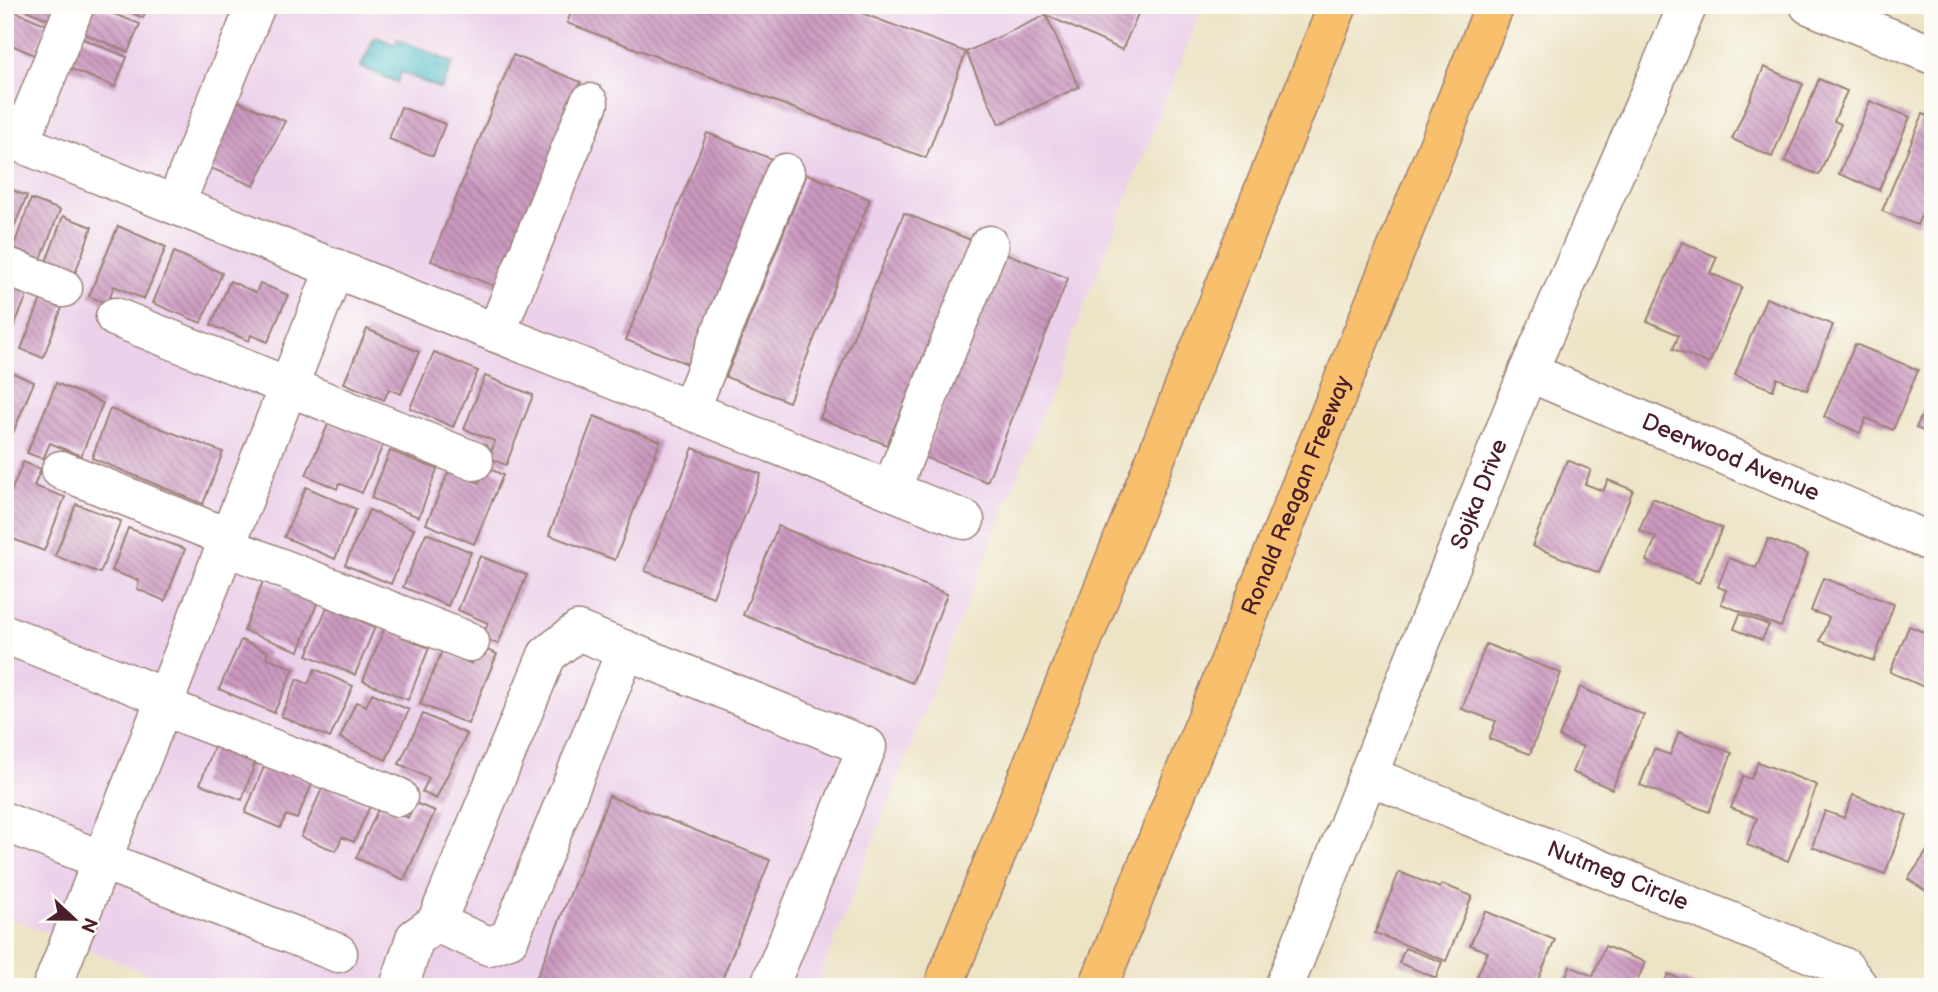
<svg xmlns="http://www.w3.org/2000/svg" width="1938" height="992" font-family="'Balsamiq Sans',sans-serif">
<style>
.built{fill:#ecd1ea}
.water{fill:url(#water-ripples);stroke:#4c6e79;stroke-width:2}
.building{fill:url(#building-back-hatch)}
.lines{fill:none;stroke-linecap:round;stroke-linejoin:round}
.minor-casing{stroke:#9c8278;stroke-width:41}
.highway-casing{stroke:#9c8278;stroke-width:41}
.minor{stroke:#fff;stroke-width:38}
.highway{stroke:#f8bf6c;stroke-width:38}
.labels{text-anchor:middle;dominant-baseline:central;stroke-width:7;stroke-linejoin:round;paint-order:stroke}
.street-label{font-size:23px;fill:#4a1f2b;stroke:#fdfcf7}
</style>
<defs>
<pattern id="water-ripples" width="26" height="14" patternUnits="userSpaceOnUse" patternTransform="scale(1.75)"><rect width="26" height="14" fill="#4ebcc7"/><path d="M2 4q2-2 4 0t4 0M15 11q2-2 4 0t4 0" fill="none" stroke="#4398a2"/></pattern>
<pattern id="building-back-hatch" width="6" height="6" patternUnits="userSpaceOnUse" patternTransform="scale(1.75)"><rect width="6" height="6" fill="#cb99c0"/><path d="M-1 5l2 2M0 0l6 6M5-1l2 2" fill="none" stroke="#a77c9c"/></pattern>
</defs>
<rect width="100%" height="100%" fill="#fdfcf7"/>
<filter id="ink" filterUnits="userSpaceOnUse"><feTurbulence type="fractalNoise" baseFrequency=".0143" numOctaves="2"/><feDisplacementMap in="SourceGraphic" scale="14" xChannelSelector="R" yChannelSelector="G"/><feConvolveMatrix kernelMatrix="1 2 1 2 8 2 1 2 1" color-interpolation-filters="sRGB"/></filter>
<filter id="wash" filterUnits="userSpaceOnUse"><feTurbulence type="fractalNoise" baseFrequency=".00686" numOctaves="4" result="noise"/><feDisplacementMap in="SourceGraphic" scale="28" xChannelSelector="R" yChannelSelector="G"/><feGaussianBlur stdDeviation="1.57" result="paint"/><feColorMatrix in="noise" values="0 0 0 0 0 0 0 0 0 0 0 0 0 0 0 0 0 1.4 0 .05"/><feComposite in="paint" operator="in"/></filter>
<g filter="url(#wash)">
<rect width="100%" height="100%" fill="#ede4c6"/>
<path class="built" d="M5,5H1203L816,987H182L5,916Z"/>
<path class="water" d="M375,36L395,45L398,39L453,63L441,89L401,72L397,82L361,67Z"/>
<g id="blocks">
<g class="building">
<path d="M14,5H56L50,20Z"/>
<path d="M91,5L140,24L128,52L80,32Z"/>
<path d="M114,5H148L143,18Z"/>
<path d="M574,5H840L966,52L926,158L567,23Z"/>
<path d="M1051,5H1142L1122,50L1046,15Z"/>
<path d="M5,7L47,25L34,55L5,42Z"/>
<path d="M1046,15L1079,87L999,124L966,52Z"/>
<path d="M78,37L127,57L115,87L66,67Z"/>
<path d="M513,55L581,82L499,288L431,261Z"/>
<path d="M1764,67L1803,84L1772,157L1732,139Z"/>
<path d="M1819,79L1847,91L1834,121L1841,124L1819,175L1785,161Z"/>
<path d="M234,100L285,121L254,186L206,166Z"/>
<path d="M1870,101L1910,117L1879,190L1839,174Z"/>
<path d="M401,107L445,124L433,156L389,139Z"/>
<path d="M1923,114L1933,118V189L1917,225L1882,211Z"/>
<path d="M707,133L777,161L693,366L626,340Z"/>
<path d="M807,174L870,199L789,402L726,377Z"/>
<path d="M5,187L27,196L9,239L5,238Z"/>
<path d="M31,199L60,210L41,259L13,248Z"/>
<path d="M904,213L971,240L887,445L820,418Z"/>
<path d="M63,216L92,227L74,276L45,265Z"/>
<path d="M118,226L166,247L144,299L114,286L107,304L89,296Z"/>
<path d="M1682,242L1717,257L1710,273L1742,287L1709,364L1673,349L1679,335L1647,321Z"/>
<path d="M174,252L222,273L201,323L153,303Z"/>
<path d="M1005,253L1068,278L987,482L924,457Z"/>
<path d="M5,280L29,291L5,347Z"/>
<path d="M230,281L256,293L260,283L288,295L268,342L251,335L249,341L211,325Z"/>
<path d="M42,297L63,305L43,358L21,349Z"/>
<path d="M1766,298L1833,325L1807,390L1777,378L1773,390L1735,375Z"/>
<path d="M367,329L419,352L401,394L389,389L384,400L344,383Z"/>
<path d="M1855,344L1918,370L1893,430L1866,418L1860,433L1824,417Z"/>
<path d="M434,352L478,371L453,427L410,408Z"/>
<path d="M8,371L34,382L13,433L5,430V378Z"/>
<path d="M485,376L533,395L506,465L489,458L495,441L464,429Z"/>
<path d="M56,383L103,403L81,456L50,443L43,459L27,453Z"/>
<path d="M1933,390V435L1916,428Z"/>
<path d="M110,409L223,452L203,504L92,458Z"/>
<path d="M594,416L660,441L615,560L549,535Z"/>
<path d="M329,422L383,445L362,493L339,483L337,489L306,475Z"/>
<path d="M693,448L761,474L713,597L645,571Z"/>
<path d="M390,451L437,469L419,517L371,498Z"/>
<path d="M1567,460L1591,470L1585,484L1603,491L1608,480L1633,490L1599,573L1532,546Z"/>
<path d="M23,462L41,469L34,486L65,497L44,551L5,536V507Z"/>
<path d="M486,467L503,475L474,544L426,524L449,471L479,483Z"/>
<path d="M306,487L356,509L335,559L284,537Z"/>
<path d="M1653,498L1722,528L1699,583L1646,561L1656,538L1639,530Z"/>
<path d="M76,504L121,521L100,573L55,556Z"/>
<path d="M369,510L414,529L391,584L345,565Z"/>
<path d="M778,526L947,594L912,683L743,615Z"/>
<path d="M128,528L185,549L165,601L137,589L139,581L112,571Z"/>
<path d="M426,533L471,552L448,606L403,587Z"/>
<path d="M1768,539L1808,554L1781,627L1721,604L1726,590L1718,587L1729,558L1756,568Z"/>
<path d="M480,556L527,575L498,644L482,638L488,623L458,610Z"/>
<path d="M1823,578L1894,604L1874,661L1820,641L1829,617L1811,611Z"/>
<path d="M263,581L318,601L299,651L244,631Z"/>
<path d="M327,607L375,627L355,675L307,655Z"/>
<path d="M1740,614L1769,625L1762,640L1734,629Z"/>
<path d="M1909,626L1933,636V691L1890,672Z"/>
<path d="M384,629L429,648L408,700L363,681Z"/>
<path d="M241,640L268,652L266,657L294,669L274,713L219,689Z"/>
<path d="M1486,644L1561,673L1530,754L1489,739L1496,721L1462,709Z"/>
<path d="M479,647L497,654L468,724L420,704L442,651L472,664Z"/>
<path d="M315,669L353,686L330,738L281,716L297,679L308,684Z"/>
<path d="M1580,687L1644,715L1612,789L1572,772L1583,747L1559,737Z"/>
<path d="M372,693L409,710L386,760L340,738L356,702L366,706Z"/>
<path d="M423,714L467,734L436,799L422,792L429,778L399,764Z"/>
<path d="M1679,732L1732,753L1709,812L1640,785L1654,749L1670,755Z"/>
<path d="M214,747L255,763L242,800L200,784Z"/>
<path d="M1758,762L1817,785L1788,861L1747,845L1757,818L1731,808L1743,776L1751,779Z"/>
<path d="M265,764L312,784L297,819L286,815L280,828L245,813Z"/>
<path d="M323,786L370,806L354,842L342,837L336,851L301,837Z"/>
<path d="M1853,795L1907,815L1885,874L1812,847L1825,811L1844,818Z"/>
<path d="M609,796L770,860L719,987H533Z"/>
<path d="M415,803L435,811L404,880L356,858L380,805L408,818Z"/>
<path d="M1930,847L1933,849V896L1908,879Z"/>
<path d="M1399,872L1440,888L1442,884L1472,896L1446,961L1375,933Z"/>
<path d="M1485,911L1555,940L1535,987H1502L1477,976L1488,952L1470,945Z"/>
<path d="M1605,946L1645,962L1635,987H1561L1570,966L1593,976Z"/>
<path d="M1405,948L1442,962L1436,978L1399,963Z"/>
<path d="M1668,974L1700,987H1663Z"/>
</g>
</g>
</g>
<g filter="url(#ink)">
<use href="#blocks" fill-opacity="0" stroke="#9c8278" stroke-width="2"/>
<g class="lines">
<defs>
<g id="minor">
<path d="M1809,5L1933,55"/>
<path d="M5,137L965,520"/>
<path d="M20,143L75,5"/>
<path d="M175,205L256,5"/>
<path d="M5,266L63,288"/>
<path d="M115,317L474,461"/>
<path d="M496,333L589,103"/>
<path id="s1" d="M1528,372L1933,543"/>
<path d="M690,410L785,173"/>
<path d="M61,470L229,538"/>
<path d="M891,490L989,245"/>
<path d="M225,546L470,642"/>
<path d="M5,634L166,698"/>
<path d="M162,706L398,797"/>
<path id="s2" d="M1369,776L1844,967L1859,987"/>
<path d="M5,822L338,953"/>
<path d="M436,923L489,946L509,939L626,650"/>
<path d="M52,987L335,268"/>
<path d="M399,987L415,938L436,923L547,655L578,631L867,747L769,987"/>
<path id="s3" d="M1284,987L1528,372L1688,5"/>
</g>
<g id="highway">
<path d="M943,987L1338,5"/>
<path id="s4" d="M1098,987L1495,5"/>
</g>
</defs>
<use href="#minor" class="minor-casing"/>
<use href="#highway" class="highway-casing"/>
<use href="#minor" class="minor"/>
<use href="#highway" class="highway"/>
</g>
</g>
<g class="labels">
<g class="street-label">
<text stroke="none"><textPath href="#s1" startOffset="220">Deerwood Avenue</textPath></text>
<text stroke="none"><textPath href="#s3" startOffset="530">Sojka Drive</textPath></text>
<text stroke="none"><textPath href="#s4" startOffset="530">Ronald Reagan Freeway</textPath></text>
<text stroke="none"><textPath href="#s2" startOffset="268">Nutmeg Circle</textPath></text>
</g>
</g>
<rect width="1938" height="992" fill="none" stroke="#fdfcf7" stroke-width="28"/>
<g transform="translate(74 919) rotate(112)" stroke="#fdfcf7" stroke-width="5" paint-order="stroke">
<path d="M0-5L12 26L0 18L-12 26Z" fill="#4a1f2b"/>
<text y="-10" font-size="19" font-weight="bold" text-anchor="middle" fill="#4a1f2b">N</text>
</g>
</svg>
